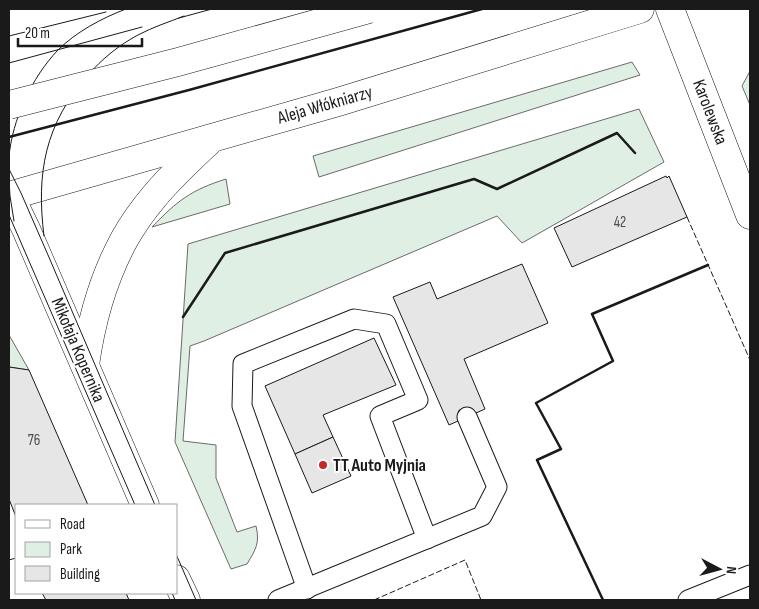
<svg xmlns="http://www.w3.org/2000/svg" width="759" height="609" font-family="'Sofia Sans Condensed',sans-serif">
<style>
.green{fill:#e0efe3;stroke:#6a6a6a}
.building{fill:#e6e6e6;stroke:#1a1a1a}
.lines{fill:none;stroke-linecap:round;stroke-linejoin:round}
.lane-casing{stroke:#1a1a1a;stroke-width:21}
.secondary-casing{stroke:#1a1a1a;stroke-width:29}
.lane{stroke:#fff;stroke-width:19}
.secondary{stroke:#fff;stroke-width:28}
.tram{stroke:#1a1a1a;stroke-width:1}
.primary-bridge-casing{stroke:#1a1a1a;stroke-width:29;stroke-linecap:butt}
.primary-bridge{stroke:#fff;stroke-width:28}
.fence{stroke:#1a1a1a;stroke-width:1;stroke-dasharray:6 2.5;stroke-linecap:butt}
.wall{stroke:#1a1a1a;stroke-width:2.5}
.poi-dot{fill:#c62828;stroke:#fff;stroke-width:2}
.labels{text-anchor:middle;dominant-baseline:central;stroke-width:4;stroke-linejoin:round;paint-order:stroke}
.number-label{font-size:15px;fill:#4d4d4d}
.street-label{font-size:18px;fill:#1a1a1a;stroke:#fff}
.poi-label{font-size:18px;font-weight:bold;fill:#1a1a1a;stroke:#fff;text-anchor:start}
</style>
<rect width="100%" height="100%" fill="#fff"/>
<g class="green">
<path d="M632,62L640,75L319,177L313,156Z"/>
<path d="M750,71V105L742,86Z"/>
<path d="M639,109L664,162L522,243L497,216L204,341L190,346L183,441L216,445V478L237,532L256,526C260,543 256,549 247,564L231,569L175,442L188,244Z"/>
<path d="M226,179L230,204L152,227C177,201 191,190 226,179Z"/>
<path d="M9,335L29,370L9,367Z"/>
</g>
<g class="building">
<path d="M666,176L667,178L669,176L687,217L572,267L554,228Z"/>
<path d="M522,264L548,323L464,359L485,409L449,425L393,297L430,282L437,299Z"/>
<path d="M374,338L396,385L323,415L333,437L295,454L265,386Z"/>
<path d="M9,367L29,370L88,505H16V517L9,499Z"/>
<path d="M333,437L351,476L312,493L295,454Z"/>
<path d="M42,593H126L129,600H46Z"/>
</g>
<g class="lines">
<defs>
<g id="lane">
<path d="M307,589L242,406L243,364L354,319L386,324L418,400L380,416L427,539"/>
<path d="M278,600L482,516L497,487L467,417"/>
<path d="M688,600L750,575"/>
</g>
<g id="secondary">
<path d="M670,9L750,215"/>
<path d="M9,196L338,102L640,9"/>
<path d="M10,196L26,229L145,505"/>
<path d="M85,365C91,322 104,276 125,238C133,224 143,210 153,198C170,177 190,159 209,141"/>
<path d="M176,579L186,600"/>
</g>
</defs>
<use href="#lane" class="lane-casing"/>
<use href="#secondary" class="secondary-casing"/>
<use href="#lane" class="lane"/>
<use href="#secondary" class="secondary"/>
<g class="tram">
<path d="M179,18L212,9"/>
<path d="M9,36L106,12"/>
<path d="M9,63L142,27"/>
<path d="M9,157C12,120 32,77 58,50C76,32 102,18 126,9"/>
<path d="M9,169L21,193L48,255L155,505"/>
<path d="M9,179L10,196L14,221"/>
<path d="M9,215L135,505"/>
<path d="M44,236C36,173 45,124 88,75C102,59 119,45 138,35C153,27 169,22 184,16"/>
<path d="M176,554L196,600"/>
<path d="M172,593L175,600"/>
</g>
<defs>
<path id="primary-bridge" d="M9,105L178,62L369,9"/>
</defs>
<use href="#primary-bridge" class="primary-bridge-casing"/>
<use href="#primary-bridge" class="primary-bridge"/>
<g class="fence">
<path d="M687,217L750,360"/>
<path d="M9,560L16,558"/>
<path d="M374,600L465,560L481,600"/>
</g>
<g class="wall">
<path d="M9,137L189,90L482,9"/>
<path d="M183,317L225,253L474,179L497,189L617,133L635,153"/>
<path d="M603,600L537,460L561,449L536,403L613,361L592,314L708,265"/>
</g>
</g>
<circle class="poi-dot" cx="323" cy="465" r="5"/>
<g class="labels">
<g class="number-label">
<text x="620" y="222">42</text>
<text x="34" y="440">76</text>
</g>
<g class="street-label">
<text transform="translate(325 105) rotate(-16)">Aleja Włókniarzy</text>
<text transform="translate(710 112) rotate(69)">Karolewska</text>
<text transform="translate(78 350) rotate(67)">Mikołaja Kopernika</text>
</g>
<g class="poi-label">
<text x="333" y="465">TT Auto Myjnia</text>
</g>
</g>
<rect width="759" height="609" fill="none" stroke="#1a1a1a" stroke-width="20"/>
<rect x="15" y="504" width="162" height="90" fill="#ffffff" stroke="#a3a3a3"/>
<rect x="25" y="520" width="25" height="8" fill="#ffffff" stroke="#a3a3a3"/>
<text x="60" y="529" font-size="15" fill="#1a1a1a">Road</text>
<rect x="25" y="542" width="25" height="15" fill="#e0efe3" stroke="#a3a3a3"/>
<text x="60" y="554" font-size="15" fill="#1a1a1a">Park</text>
<rect x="25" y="566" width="25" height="15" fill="#e6e6e6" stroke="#a3a3a3"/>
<text x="60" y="579" font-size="15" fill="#1a1a1a">Building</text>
<g transform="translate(719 569) rotate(96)" stroke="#ffffff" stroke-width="4" paint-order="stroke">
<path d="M0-4L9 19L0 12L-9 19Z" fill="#1a1a1a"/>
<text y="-8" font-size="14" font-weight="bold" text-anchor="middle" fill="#1a1a1a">N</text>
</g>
<path d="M18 38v8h124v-8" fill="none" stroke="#1a1a1a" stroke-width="2.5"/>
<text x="25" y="38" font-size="15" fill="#1a1a1a" stroke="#ffffff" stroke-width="4" paint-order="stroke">20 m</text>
</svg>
